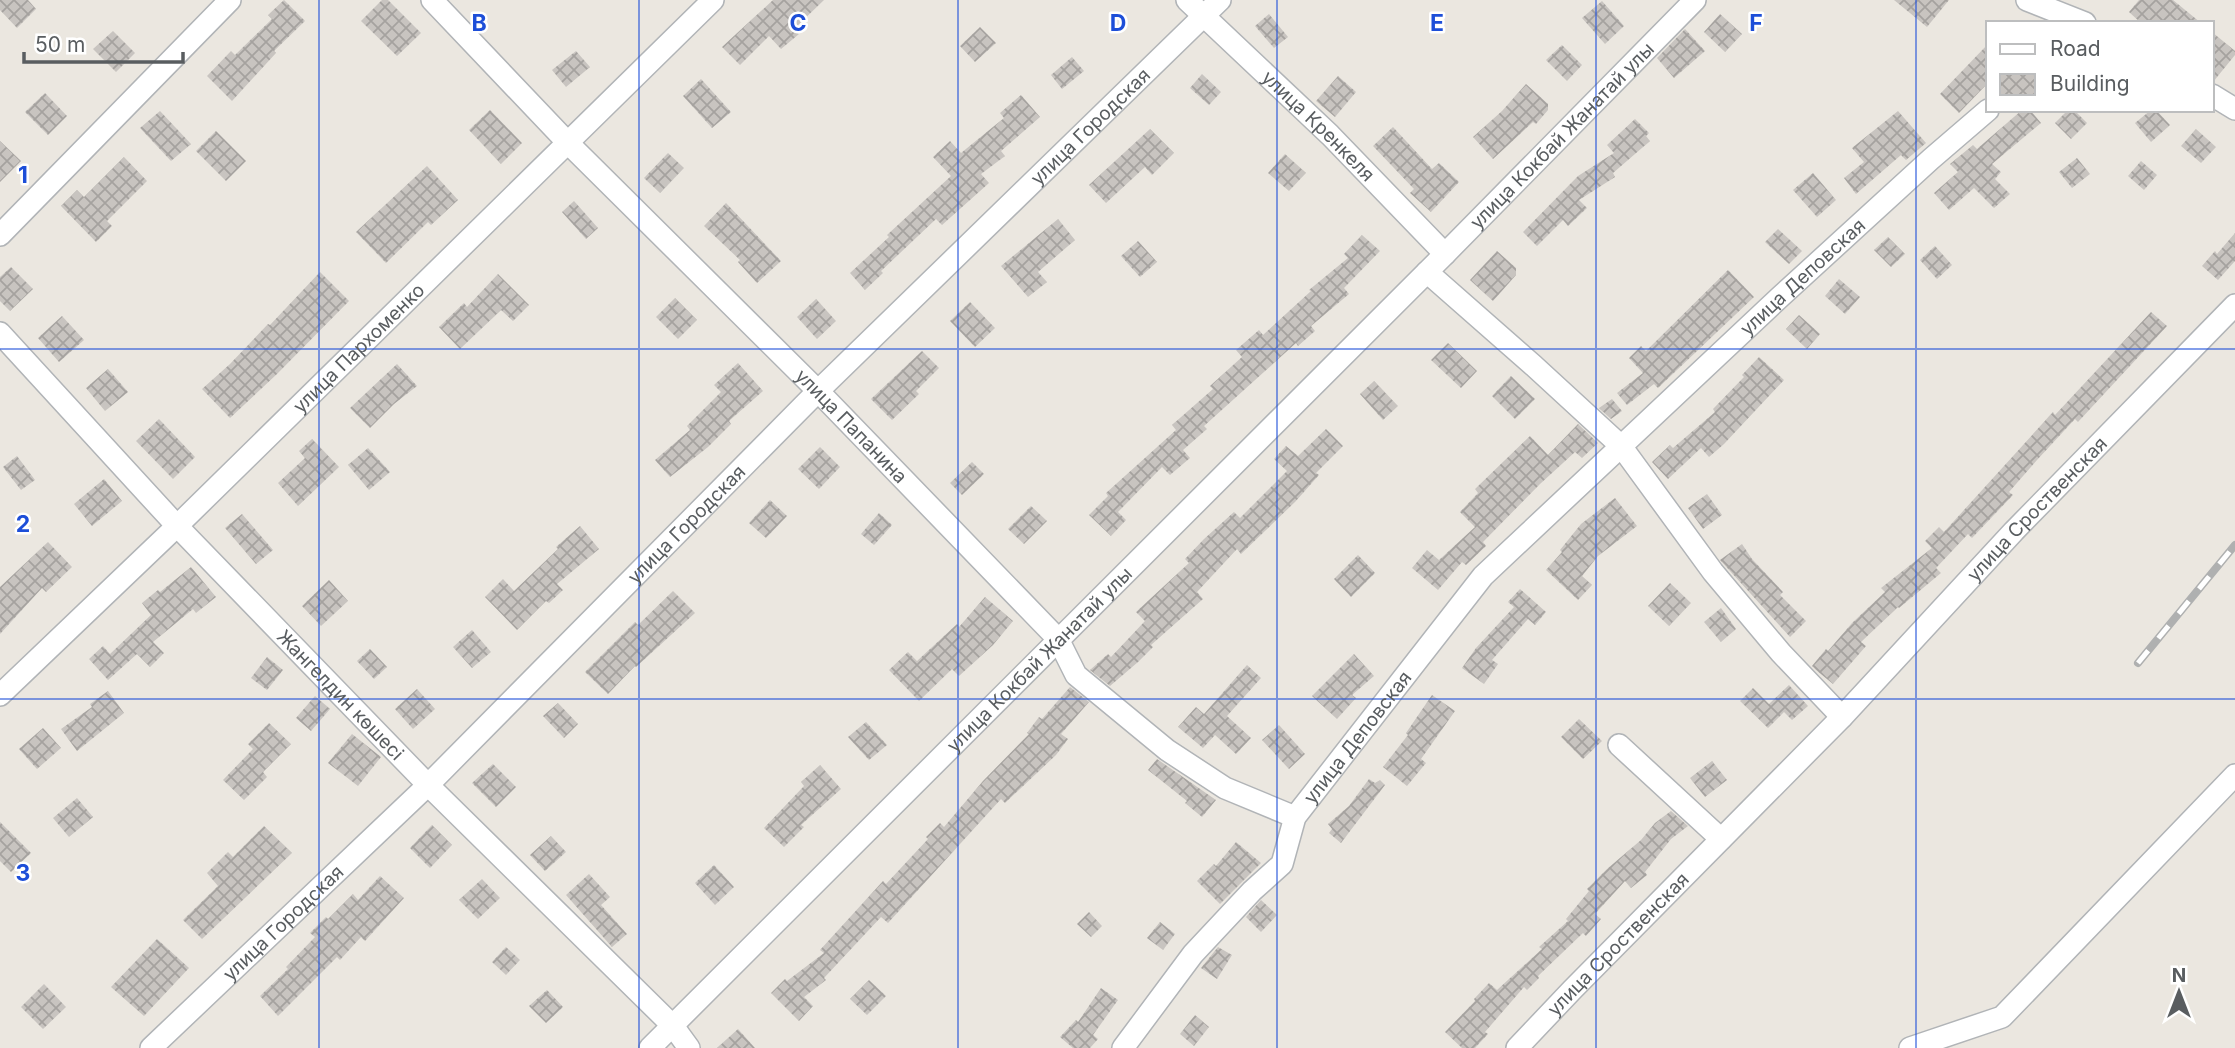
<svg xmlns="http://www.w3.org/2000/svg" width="2235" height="1048" font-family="Inter,sans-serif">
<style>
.building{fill:url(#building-cross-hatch)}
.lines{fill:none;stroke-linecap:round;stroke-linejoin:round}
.minor-casing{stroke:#b1b4b7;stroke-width:24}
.minor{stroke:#fff;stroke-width:21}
.rail-casing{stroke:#afb0b0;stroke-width:8}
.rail{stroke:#fff;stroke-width:5;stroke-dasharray:16;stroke-linecap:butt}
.grid{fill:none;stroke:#1d4ed8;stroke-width:2;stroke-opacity:0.55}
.labels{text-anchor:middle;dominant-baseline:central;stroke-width:5;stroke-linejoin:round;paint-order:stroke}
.street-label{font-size:19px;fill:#595d60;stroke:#fff}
.grid-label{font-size:23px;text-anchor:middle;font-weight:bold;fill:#1d4ed8;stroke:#fff;stroke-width:5;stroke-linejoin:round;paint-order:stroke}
</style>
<defs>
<pattern id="building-cross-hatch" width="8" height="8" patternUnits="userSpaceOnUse" patternTransform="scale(1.75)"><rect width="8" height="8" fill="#c8c4c0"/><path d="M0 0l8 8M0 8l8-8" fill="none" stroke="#a5a29f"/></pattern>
</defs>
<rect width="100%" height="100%" fill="#ebe7e0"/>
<g class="building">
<path d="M0,0H28L36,9L17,28L0,10Z"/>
<path d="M284,0L305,21L274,51L276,53L232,101L207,76L231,51L235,55L272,19L268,15Z"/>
<path d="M382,0H388L421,33L397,56L361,21Z"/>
<path d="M773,0H824L794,29L799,34L781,49L769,36L740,65L722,47Z"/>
<path d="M1894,0H1949L1927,27Z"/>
<path d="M2139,0H2173L2201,23H2141L2129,12Z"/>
<path d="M1602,1L1624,26L1605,44L1582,18Z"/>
<path d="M1269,14L1288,37L1274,48L1255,26Z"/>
<path d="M1720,14L1742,34L1725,52L1704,32Z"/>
<path d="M980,27L996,43L975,62L960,46Z"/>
<path d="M1685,29L1705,51L1674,78L1657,58Z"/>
<path d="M113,31L135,53L116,72L93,49Z"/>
<path d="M2212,32L2235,51V55L2213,82Z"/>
<path d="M1988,44V83L1959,113L1940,94Z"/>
<path d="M1562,45L1582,65L1567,81L1546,60Z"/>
<path d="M576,51L590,67L566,87L552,70Z"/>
<path d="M1072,57L1084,71L1062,89L1051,75Z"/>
<path d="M1202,74L1221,92L1209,105L1190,88Z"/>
<path d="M1338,76L1356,92L1335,117L1316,101Z"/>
<path d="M701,79L731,112L712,128L683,96Z"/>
<path d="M1526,84L1548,104V110L1536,124L1533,122L1493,159L1473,137L1502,111Z"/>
<path d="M45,93L67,116L48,135L25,112Z"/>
<path d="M1021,95L1040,117L1001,151L1005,156L981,174L989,183L942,225L936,219L881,271L883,273L865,290L850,273L889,237L887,235L951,176L933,157L950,141L961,153L1004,118L1000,113Z"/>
<path d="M490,110L522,143L501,164L469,130Z"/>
<path d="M2022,110H2030L2041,123L1992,164L2001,172L1995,179L2010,194L1994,208L1974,188L1949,210L1934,193L1958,172L1950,164L1973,145L1977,149Z"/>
<path d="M2068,110H2074L2087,123L2071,139L2055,123Z"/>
<path d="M2151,110H2156L2170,125L2151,142L2135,123Z"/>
<path d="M160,111L191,144L171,161L140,128Z"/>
<path d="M1898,111L1926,143L1906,160L1901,155L1856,194L1844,178L1864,162L1852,148Z"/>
<path d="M1635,119L1649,133L1646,136L1650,141L1613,173L1615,177L1579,200L1587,208L1568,226L1563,220L1537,246L1523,232L1578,176L1614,153L1607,145Z"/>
<path d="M1393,127L1432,169L1439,163L1459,182L1431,212L1410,193L1414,189L1373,146Z"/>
<path d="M1150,129L1174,153L1152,175L1145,167L1106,203L1089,185Z"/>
<path d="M2196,129L2216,147L2201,163L2181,146Z"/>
<path d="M216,131L246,161L226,181L196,151Z"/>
<path d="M0,141L21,161L0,182Z"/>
<path d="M668,153L684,168L660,193L644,178Z"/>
<path d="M1285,154L1306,173L1289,191L1268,173Z"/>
<path d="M124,157L147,181L107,221L112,226L96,242L61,206L77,190L84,197Z"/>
<path d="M2077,158L2090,174L2072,188L2059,172Z"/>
<path d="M2141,161L2157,175L2144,190L2128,176Z"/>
<path d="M427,166L458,200L431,225L428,222L386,263L356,232Z"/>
<path d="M1813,173L1836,200L1817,217L1793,190Z"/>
<path d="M574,201L598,228L586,239L562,212Z"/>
<path d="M726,203L781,261L757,283L738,262L740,260L704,226Z"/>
<path d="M1058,219L1075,240L1038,272L1047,282L1028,297L1001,266Z"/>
<path d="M1778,229L1802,251L1789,264L1765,242Z"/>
<path d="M2235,233V261L2218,280L2202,266L2215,251L2217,254Z"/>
<path d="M1362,235L1380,251L1344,288L1349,294L1311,326L1315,331L1298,346L1296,343L1204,426L1207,429L1183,450L1190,458L1170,475L1162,467L1118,512L1126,520L1111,536L1089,515L1108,496L1106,493L1176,430L1172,425L1213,389L1210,386L1242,357L1236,350L1259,330L1263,335L1311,291L1309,290L1348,258L1344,254Z"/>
<path d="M1888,237L1905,254L1891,267L1874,250Z"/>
<path d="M1138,241L1157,262L1140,277L1121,256Z"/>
<path d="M1935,246L1952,265L1937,279L1920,260Z"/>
<path d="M1497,251L1516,268V275L1493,301L1470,280Z"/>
<path d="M11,267L33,289L10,311L0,301V277Z"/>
<path d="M1728,270L1754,297L1658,388L1654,384L1627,405L1617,393L1643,373L1629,358L1641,346L1646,351Z"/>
<path d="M320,272L349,301L277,374L230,418L202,389L230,364L268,324L270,325Z"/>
<path d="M498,274L529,305L513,321L501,310L460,349L439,327L464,303L467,307Z"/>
<path d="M1839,279L1860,297L1845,314L1825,296Z"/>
<path d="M675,298L697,320L678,339L656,317Z"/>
<path d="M816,299L836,321L817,339L797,317Z"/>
<path d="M970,302L995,328L975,347L950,321Z"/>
<path d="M2151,312L2167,326L2078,422L2075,419L2037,460L2009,492L2013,495L1972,538L1968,534L1936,568L1941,573L1899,608L1898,607L1861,642L1866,646L1833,684L1816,670L1812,666L1826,649L1828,651L1852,623L1885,592L1881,588L1932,548L1925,541L1939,527L1944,532L2053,412L2055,415Z"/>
<path d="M1799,315L1820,334L1807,349L1786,329Z"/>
<path d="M62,316L84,340L59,362L38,338Z"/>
<path d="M1448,343L1477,371L1461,388L1431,360Z"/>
<path d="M922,351L939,368L916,391L919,394L892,420L871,399Z"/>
<path d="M1759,357L1784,380L1724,444L1709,457L1701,448L1668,479L1652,462L1670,445L1673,448L1715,412L1713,409L1744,377L1742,375Z"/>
<path d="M738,363L763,391L729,421L731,424L708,447L670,477L655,460L690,430L687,426L721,392L714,385Z"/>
<path d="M397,364L417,386L394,404L370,428L350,408Z"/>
<path d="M108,369L128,392L105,411L86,388Z"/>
<path d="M1511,376L1535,399L1515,419L1492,396Z"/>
<path d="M1374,381L1398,406L1383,420L1360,394Z"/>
<path d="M1612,399L1622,411L1611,419L1599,408Z"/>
<path d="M159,419L195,457L173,479L136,441Z"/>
<path d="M1578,424L1598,443L1582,458L1575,452L1540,484L1483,542L1486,546L1466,565L1462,562L1438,590L1412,568L1427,550L1439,560L1475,527L1460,512L1478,493L1475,489L1530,436L1548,455Z"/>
<path d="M1326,429L1343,446L1316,473L1319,475L1295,502L1241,554L1237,549L1197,592L1203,599L1151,645L1153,647L1138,662L1110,686L1090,670L1108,654L1111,657L1145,621L1136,612L1189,563L1185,559L1204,539L1234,512L1240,518L1287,471L1274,459L1286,446L1298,456Z"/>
<path d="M312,439L339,467L298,506L278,483L305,458L299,451Z"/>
<path d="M820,447L840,467L819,489L798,469Z"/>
<path d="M368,448L390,472L369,490L348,465Z"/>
<path d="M17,456L35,480L21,490L3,467Z"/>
<path d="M972,462L984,474L962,495L950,483Z"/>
<path d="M104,479L122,501L92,526L74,504Z"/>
<path d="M1707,494L1722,515L1703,529L1688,508Z"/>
<path d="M1615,498L1637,526L1598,556L1582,576L1592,585L1578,600L1546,570L1562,552L1560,550L1581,524Z"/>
<path d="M770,500L787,516L766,538L749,523Z"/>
<path d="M1031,506L1047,521L1024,544L1008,529Z"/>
<path d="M879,513L892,525L874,545L861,534Z"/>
<path d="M242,514L273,550L256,564L225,528Z"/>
<path d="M580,526L599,549L557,584L563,590L549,603L546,601L517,630L485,597L503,579L514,591L558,549L556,547Z"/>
<path d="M48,542L72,567L46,592L42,588L0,634V587Z"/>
<path d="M1742,544L1752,559L1783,592L1780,595L1806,621L1790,637L1720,560Z"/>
<path d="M1358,555L1375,573L1351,597L1334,579Z"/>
<path d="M191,567L216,597L196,613L193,609L153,642L164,653L150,667L137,654L108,680L89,659L103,646L110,654L151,615L142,603L158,590L160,592Z"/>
<path d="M329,580L348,601L321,626L302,606Z"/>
<path d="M1670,583L1691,603L1669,626L1648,606Z"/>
<path d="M1520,589L1546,612L1535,625L1528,619L1492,660L1498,664L1484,684L1462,668L1476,648L1514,607L1508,602Z"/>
<path d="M673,591L695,613L636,667L635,666L608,694L585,672L635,622L638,625Z"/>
<path d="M985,597L1013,621L993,645L959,676L952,669L919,701L889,670L908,652L917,661L957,624L959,627Z"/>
<path d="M1721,608L1736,629L1721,642L1704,622Z"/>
<path d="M472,630L491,652L472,668L453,647Z"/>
<path d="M370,649L387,667L374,679L357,661Z"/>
<path d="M1354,654L1374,676L1352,695L1356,698L1337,719L1312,696Z"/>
<path d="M267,657L283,670L267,690L251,678Z"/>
<path d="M1247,665L1261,678L1227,716L1251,738L1236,754L1215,735L1203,748L1178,727L1196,707L1204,714Z"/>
<path d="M1789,685L1808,706L1792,720L1784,712L1768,728L1740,701L1753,688L1769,704Z"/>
<path d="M1070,687L1089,702L1061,734L1068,739L1056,755L1005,803L1001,799L888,923L881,917L824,978L826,980L804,997L813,1006L799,1021L771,993L785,979L787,981L824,953L820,950L883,881L886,884L928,839L926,837L940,823L944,827L983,781L1029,734L1027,733L1039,717L1042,719Z"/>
<path d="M417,689L435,709L413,729L395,709Z"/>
<path d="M108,691L124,713L77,751L61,729L92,707L90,704Z"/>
<path d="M1432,695L1455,711L1421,759L1426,763L1407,786L1383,767L1408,735L1406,733Z"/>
<path d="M315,696L330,709L311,731L296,718Z"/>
<path d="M558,703L578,724L564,738L543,716Z"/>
<path d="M1579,719L1602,741L1583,759L1561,737Z"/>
<path d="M866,722L887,745L869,760L848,737Z"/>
<path d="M269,723L291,744L263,772L267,777L244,800L223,780L253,749L248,744Z"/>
<path d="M1279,725L1305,754L1289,769L1262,740Z"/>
<path d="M43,728L61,748L37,769L19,749Z"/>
<path d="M352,734L381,757L358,786L328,763Z"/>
<path d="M1157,759L1216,800L1202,817L1185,803L1187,801L1148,770Z"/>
<path d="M1712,761L1727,780L1705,797L1690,778Z"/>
<path d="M493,764L516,787L496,807L472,783Z"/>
<path d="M820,765L841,789L801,825L804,827L784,847L764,828L804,786L801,782Z"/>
<path d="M1369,779L1375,783L1380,780L1385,785L1341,843L1329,833L1332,829L1328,824L1349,806Z"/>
<path d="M77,798L93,817L69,837L53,818Z"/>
<path d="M1671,811L1688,826L1671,839L1645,872L1647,875L1631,888L1625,881L1595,914L1601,919L1586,936L1583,933L1538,976L1539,978L1527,990L1524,987L1485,1032L1488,1034L1475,1048H1462L1445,1032L1475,1001L1474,999L1489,983L1497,990L1542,949L1539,947L1568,921L1566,919L1589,891L1587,889L1607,869L1641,840L1655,823Z"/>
<path d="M0,822L31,853L11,872L0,861Z"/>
<path d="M432,825L452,845L430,868L410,848Z"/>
<path d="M264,826L292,853L202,939L183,920L218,886L207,873L228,852L233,857Z"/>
<path d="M551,836L566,852L545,871L530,855Z"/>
<path d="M1236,842L1261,863L1220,904L1197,881L1214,864L1216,866Z"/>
<path d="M714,865L734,887L715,905L695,883Z"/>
<path d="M589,874L610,897L601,905L627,934L612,947L566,895Z"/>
<path d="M380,876L404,898L365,941L361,937L340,960L337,957L278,1016L260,996L288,969L286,967L315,937L310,933L326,917L328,919L353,894L358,900Z"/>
<path d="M482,879L500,898L478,919L459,900Z"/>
<path d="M1261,900L1277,915L1261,932L1246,917Z"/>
<path d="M1089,912L1102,926L1091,937L1077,924Z"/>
<path d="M1160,922L1175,934L1163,950L1147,938Z"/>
<path d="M157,939L189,968L144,1016L111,987Z"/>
<path d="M506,947L520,960L506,975L492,962Z"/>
<path d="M1218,947L1232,955L1217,979L1201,968Z"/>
<path d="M869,980L886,996L867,1015L850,999Z"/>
<path d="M44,984L66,1007L43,1029L21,1007Z"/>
<path d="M1101,988L1118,1000L1093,1035L1098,1039L1090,1048H1073L1060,1037L1076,1020L1078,1022Z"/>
<path d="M547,990L563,1007L546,1023L529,1006Z"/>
<path d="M1195,1015L1209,1027L1194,1046L1180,1034Z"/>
<path d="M738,1029L755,1048H717Z"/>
</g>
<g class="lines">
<defs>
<g id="minor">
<path id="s1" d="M432,0L569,144L818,391L1058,639L1076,675L1167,750L1225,788L1295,817"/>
<path id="s2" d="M1187,0L1330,135L1445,254"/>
<path d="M2027,0L2085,23"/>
<path d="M2212,95L2235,109"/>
<path d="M0,235L230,0"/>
<path d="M1427,272L1534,366L1621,446L1713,572L1781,653L1842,717"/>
<path id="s3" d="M0,333L177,526L428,785L673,1026L689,1048"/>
<path id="s4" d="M0,695L177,526L713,0"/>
<path d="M1619,745L1721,839"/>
<path id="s5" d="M151,1048L428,785L818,391L1220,0"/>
<path id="s6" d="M650,1048L1445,254L1695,0"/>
<path id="s7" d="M1123,1048L1193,954L1252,891L1282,864L1295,817L1483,576L1780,297L1931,159L1988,110"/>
<path id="s8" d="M1517,1048L1572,990L1842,717L2014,531L2235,305"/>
<path d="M1910,1048L2002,1017L2235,775"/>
</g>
</defs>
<use href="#minor" class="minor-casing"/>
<use href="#minor" class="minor"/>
<defs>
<path id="rail" d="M2138,663L2235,545"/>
</defs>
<use href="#rail" class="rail-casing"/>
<use href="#rail" class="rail"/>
</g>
<path class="grid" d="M319,0V1048M639,0V1048M958,0V1048M1277,0V1048M1596,0V1048M1916,0V1048M0,349H2235M0,699H2235"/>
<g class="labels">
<g class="street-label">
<text stroke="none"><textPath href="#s5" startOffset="1316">улица Городская</textPath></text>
<text stroke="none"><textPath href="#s2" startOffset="182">улица Кренкеля</textPath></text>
<text stroke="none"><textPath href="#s6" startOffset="1290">улица Кокбай Жанатай улы</textPath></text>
<text stroke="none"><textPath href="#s7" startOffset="1036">улица Деповская</textPath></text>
<text stroke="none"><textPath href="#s4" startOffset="499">улица Пархоменко</textPath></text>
<text stroke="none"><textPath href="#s1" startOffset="598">улица Папанина</textPath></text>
<text stroke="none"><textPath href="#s8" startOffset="749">улица Сроственская</textPath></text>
<text stroke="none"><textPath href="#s5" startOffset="749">улица Городская</textPath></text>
<text stroke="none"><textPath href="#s6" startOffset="550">улица Кокбай Жанатай улы</textPath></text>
<text stroke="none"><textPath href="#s3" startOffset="497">Жангелдин көшесі</textPath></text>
<text stroke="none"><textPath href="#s7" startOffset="394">улица Деповская</textPath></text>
<text stroke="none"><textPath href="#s5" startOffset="182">улица Городская</textPath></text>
<text stroke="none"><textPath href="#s8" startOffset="145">улица Сроственская</textPath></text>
</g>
</g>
<g class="grid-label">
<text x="479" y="31">B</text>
<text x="798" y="31">C</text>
<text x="1118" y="31">D</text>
<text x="1437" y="31">E</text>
<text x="1756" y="31">F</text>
<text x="23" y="183">1</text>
<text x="23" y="532">2</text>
<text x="23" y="881">3</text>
</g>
<rect x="1986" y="21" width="228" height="91" fill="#ffffff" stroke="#bdbebf" stroke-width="2"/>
<rect x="2000" y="44" width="35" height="10" fill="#ffffff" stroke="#bdbebf" stroke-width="2"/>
<text x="2050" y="56" font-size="21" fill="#595d60">Road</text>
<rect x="2000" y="74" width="35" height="21" fill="url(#building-cross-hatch)" stroke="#bdbebf" stroke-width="2"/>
<text x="2050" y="91" font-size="21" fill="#595d60">Building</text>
<g transform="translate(2179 992)" stroke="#ffffff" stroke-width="5" paint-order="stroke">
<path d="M0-5L12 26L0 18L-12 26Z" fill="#595d60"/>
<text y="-10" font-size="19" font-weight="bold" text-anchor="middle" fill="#595d60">N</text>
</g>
<path d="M24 52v10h159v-10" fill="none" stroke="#595d60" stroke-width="3.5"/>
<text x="35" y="52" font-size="21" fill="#595d60" stroke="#ffffff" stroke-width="5" paint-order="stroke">50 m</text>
</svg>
